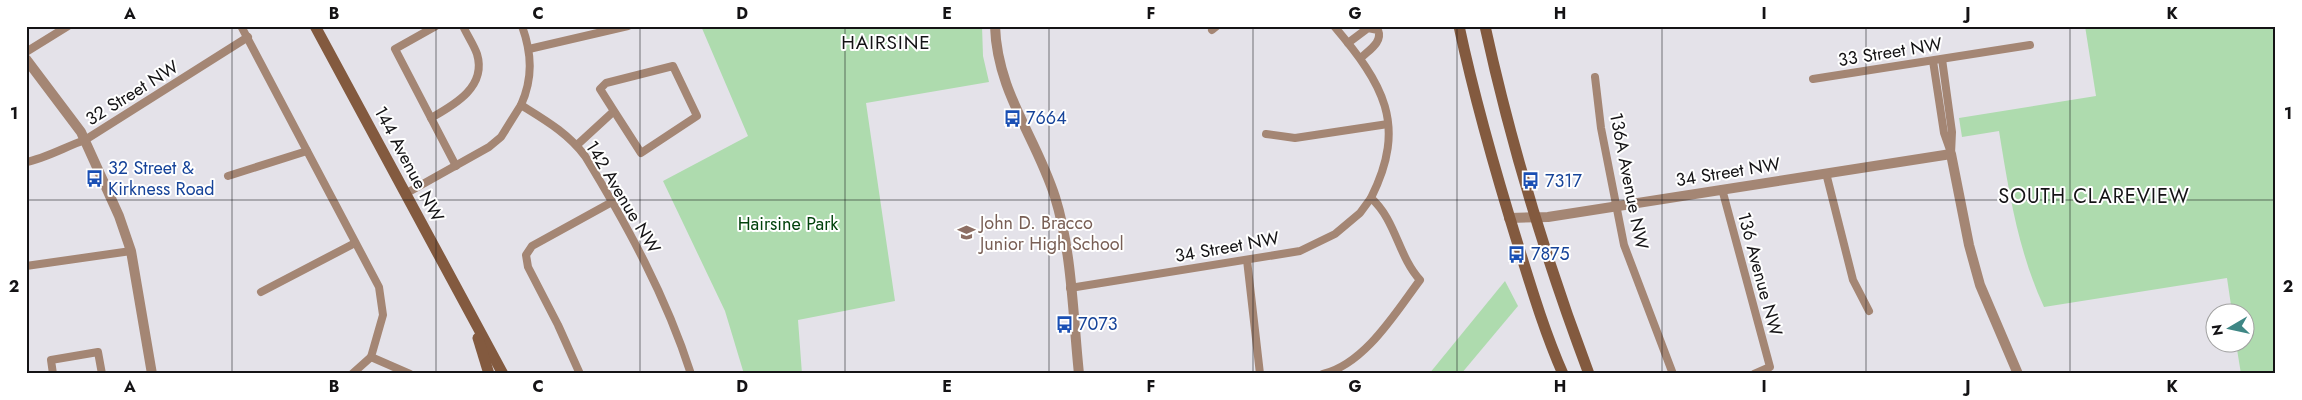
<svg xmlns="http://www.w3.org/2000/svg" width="2302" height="400" font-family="Jost,sans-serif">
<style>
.green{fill:#aedbae}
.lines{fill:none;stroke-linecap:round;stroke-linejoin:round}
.minor{stroke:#a48674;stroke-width:8}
.tertiary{stroke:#a48674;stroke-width:10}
.secondary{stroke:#835a3f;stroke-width:11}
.grid{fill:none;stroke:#141315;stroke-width:1;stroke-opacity:0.55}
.labels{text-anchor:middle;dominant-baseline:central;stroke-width:4;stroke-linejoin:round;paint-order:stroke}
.street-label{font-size:18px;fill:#141315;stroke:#fff}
.transit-label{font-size:18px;fill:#164399;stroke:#fff;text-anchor:start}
.education-label{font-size:18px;fill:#785e54;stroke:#fff;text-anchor:start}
.park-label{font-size:18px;fill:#02420c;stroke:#fff}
.neighbourhood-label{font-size:19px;letter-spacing:1px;fill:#141315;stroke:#fff}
.quarter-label{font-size:20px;letter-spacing:1px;fill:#141315;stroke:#fff}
.neatline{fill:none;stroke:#141315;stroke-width:2}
.grid-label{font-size:16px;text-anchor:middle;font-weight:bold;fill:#141315}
</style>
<rect width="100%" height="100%" fill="#e4e2e9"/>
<g class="green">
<path d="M701,26H982L983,56L989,82L866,103L895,301L798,320L802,374H744L725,311L663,181L748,136Z"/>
<path d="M2085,26H2276V374H2241L2236,343L2244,342V312H2232L2227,278L2044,307C2018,251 2009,192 1999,131L1962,137L1959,118L2096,96Z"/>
<path d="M1505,281L1518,306L1461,374H1429Z"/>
</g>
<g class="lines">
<g class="minor">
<path d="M241,26L379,287L383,315L371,357L410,374"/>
<path d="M436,26L395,49L456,166"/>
<path d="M522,26C532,54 533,78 521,105C545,120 568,133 585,156C627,225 666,296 691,374"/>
<path d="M1212,30L1217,26"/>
<path d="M1348,43L1368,28L1378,30C1383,42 1369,50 1361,58"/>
<path d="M529,49L628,26"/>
<path d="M26,52L68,26"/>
<path d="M1942,59L1952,132L1951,154"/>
<path d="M1933,61L1944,133L1950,150"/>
<path d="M1595,77L1601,128L1624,245L1673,374"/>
<path d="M1813,79L2030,45"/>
<path d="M431,118C454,105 487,87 477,54C474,45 467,35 463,26"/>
<path d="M1266,134L1295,138L1388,124"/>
<path d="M577,145L614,111L641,153L697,116L673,66L606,83L600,89L614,111"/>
<path d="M26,162C44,159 67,146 85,140L248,37"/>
<path d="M1826,173L1853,280L1869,311"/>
<path d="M228,176L307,151"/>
<path d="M1722,189L1770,367L1754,374"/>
<path d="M405,194L489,147L501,137L521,105"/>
<path d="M1247,260L1260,374"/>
<path d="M26,266L131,251"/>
<path d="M1070,288L1300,251L1335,234L1360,213L1371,198"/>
<path d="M261,292L355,243"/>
<path d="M53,374L51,360L98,352L102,374"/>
<path d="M352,374L371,357"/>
<path d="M580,374L558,325L528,267L526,255L532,246L612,202"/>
<path d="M1323,374C1365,364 1396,312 1420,280C1398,256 1396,220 1371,198C1408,124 1383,84 1334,26"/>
</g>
<g class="tertiary">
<path d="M995,26C997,92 1036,137 1055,197C1072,251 1073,317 1079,374"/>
<path d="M26,59L81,132L119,216L131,251L152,374"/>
<path d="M1509,218L1548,217L1951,154L1969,245L1980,285L2018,374"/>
</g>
<g class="secondary">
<path d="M315,26L503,374"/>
<path d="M1459,26C1475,101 1496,174 1519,248C1532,290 1545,333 1563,374"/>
<path d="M1485,26C1511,145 1546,260 1589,374"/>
<path d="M478,338L489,374"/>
</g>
</g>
<path class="grid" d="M232,26V374M436,26V374M640,26V374M845,26V374M1049,26V374M1253,26V374M1457,26V374M1662,26V374M1866,26V374M2070,26V374M26,200H2276"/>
<defs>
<symbol id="bus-bare" viewBox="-9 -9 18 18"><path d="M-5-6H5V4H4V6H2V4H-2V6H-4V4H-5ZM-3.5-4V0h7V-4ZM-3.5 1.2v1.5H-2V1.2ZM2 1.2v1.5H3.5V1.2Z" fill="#1a4fb4" stroke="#fff" stroke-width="2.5" paint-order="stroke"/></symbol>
<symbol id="school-bare" viewBox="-9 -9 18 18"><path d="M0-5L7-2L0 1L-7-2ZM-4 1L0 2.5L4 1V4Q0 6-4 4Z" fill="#8d6e63" stroke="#fff" stroke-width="2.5" paint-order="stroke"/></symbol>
</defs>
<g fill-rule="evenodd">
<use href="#bus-bare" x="1000" y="106" width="25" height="25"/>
<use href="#bus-bare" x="82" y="166" width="25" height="25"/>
<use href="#bus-bare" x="1518" y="168" width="25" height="25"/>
<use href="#school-bare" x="954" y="220" width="25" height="25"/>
<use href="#bus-bare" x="1504" y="242" width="25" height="25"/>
<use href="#bus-bare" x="1052" y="312" width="25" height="25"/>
</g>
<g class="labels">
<g class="street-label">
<text transform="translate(1890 52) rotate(-9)">33 Street NW</text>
<text transform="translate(132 93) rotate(-32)">32 Street NW</text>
<text transform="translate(409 164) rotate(62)">144 Avenue NW</text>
<text transform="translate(1728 172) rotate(-9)">34 Street NW</text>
<text transform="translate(1629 181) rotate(79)">136A Avenue NW</text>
<text transform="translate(623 197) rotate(59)">142 Avenue NW</text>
<text transform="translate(1227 247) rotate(-10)">34 Street NW</text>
<text transform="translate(1760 274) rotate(75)">136 Avenue NW</text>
</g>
<g class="transit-label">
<text x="1026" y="118">7664</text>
<text x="108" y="168">32 Street &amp;<tspan x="108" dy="21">Kirkness Road</tspan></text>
<text x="1545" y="181">7317</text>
<text x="1531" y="254">7875</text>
<text x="1078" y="324">7073</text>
</g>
<g class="education-label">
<text x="980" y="223">John D. Bracco<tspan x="980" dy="21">Junior High School</tspan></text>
</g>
<g class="park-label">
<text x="788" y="224">Hairsine Park</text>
</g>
<g class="neighbourhood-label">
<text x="886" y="42">HAIRSINE</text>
</g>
<g class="quarter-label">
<text x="2094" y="196">SOUTH CLAREVIEW</text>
</g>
</g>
<rect width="2302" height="400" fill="none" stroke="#ffffff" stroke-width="55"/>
<g transform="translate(2230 328) rotate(261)"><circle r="24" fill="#ffffff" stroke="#a1a1a1"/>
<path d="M0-4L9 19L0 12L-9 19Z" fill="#3f8785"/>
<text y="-8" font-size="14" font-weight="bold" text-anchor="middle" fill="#141315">N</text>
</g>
<rect x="28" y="28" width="2246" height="344" class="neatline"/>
<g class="grid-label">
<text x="130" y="19">A</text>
<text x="334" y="19">B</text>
<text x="538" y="19">C</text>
<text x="742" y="19">D</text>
<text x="947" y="19">E</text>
<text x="1151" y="19">F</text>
<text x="1355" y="19">G</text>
<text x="1560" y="19">H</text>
<text x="1764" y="19">I</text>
<text x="1968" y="19">J</text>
<text x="2172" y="19">K</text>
<text x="14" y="119">1</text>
<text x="2288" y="119">1</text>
<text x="14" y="292">2</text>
<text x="2288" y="292">2</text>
<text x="130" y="392">A</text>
<text x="334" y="392">B</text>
<text x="538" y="392">C</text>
<text x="742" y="392">D</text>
<text x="947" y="392">E</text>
<text x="1151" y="392">F</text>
<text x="1355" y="392">G</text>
<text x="1560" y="392">H</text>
<text x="1764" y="392">I</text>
<text x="1968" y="392">J</text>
<text x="2172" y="392">K</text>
</g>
</svg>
